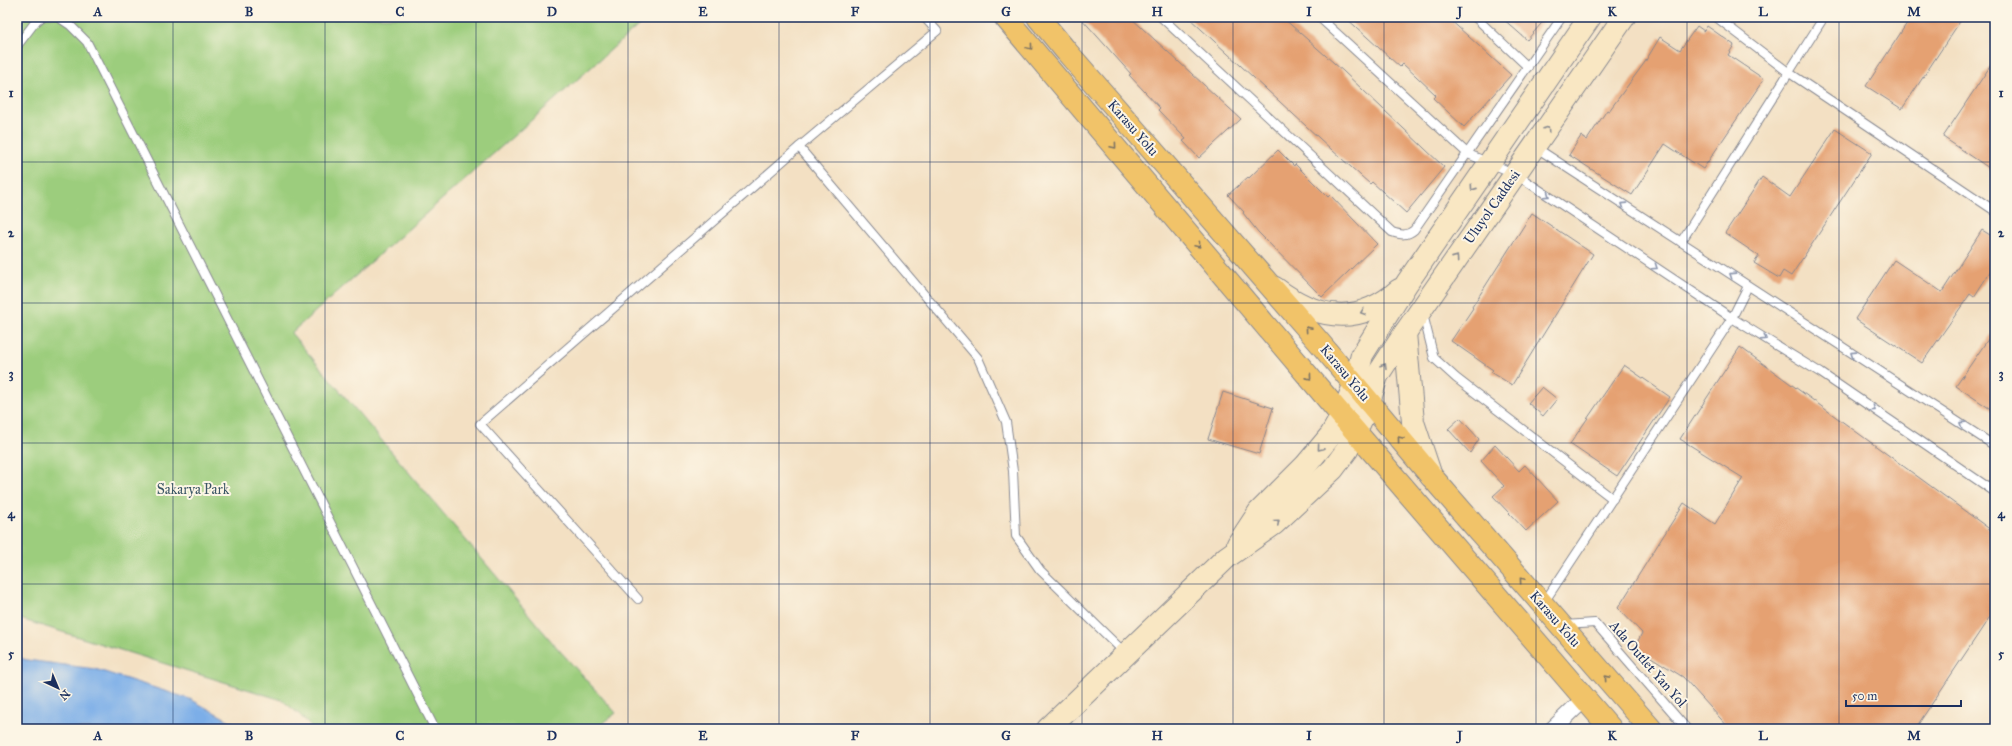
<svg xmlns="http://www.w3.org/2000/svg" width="2012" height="746" font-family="'IM FELL Great Primer',serif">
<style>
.green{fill:#9ccd7d;stroke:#5c7e6e}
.water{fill:#7baee8;stroke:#4b6ea3}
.building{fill:#e5a172}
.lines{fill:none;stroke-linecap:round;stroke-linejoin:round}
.lane-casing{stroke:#878890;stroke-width:10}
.street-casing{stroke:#878890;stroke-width:18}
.secondary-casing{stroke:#878890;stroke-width:24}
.highway-casing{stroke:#878890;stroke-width:24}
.lane{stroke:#fff;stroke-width:8}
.street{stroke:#fff;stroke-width:16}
.secondary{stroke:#f9e7c3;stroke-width:22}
.highway{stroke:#f1c369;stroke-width:22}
.oneway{stroke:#7b7263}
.oneway2{stroke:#8a8b90}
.oneway3{stroke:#8d97ae}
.grid{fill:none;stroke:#1b2f5e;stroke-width:1;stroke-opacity:0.55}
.labels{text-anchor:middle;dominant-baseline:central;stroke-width:4;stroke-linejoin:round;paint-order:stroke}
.street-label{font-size:14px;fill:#1b2f5e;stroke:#fcf5e5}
.park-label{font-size:14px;fill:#3b5666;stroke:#fcf5e5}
.neatline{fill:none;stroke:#1b2f5e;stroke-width:1.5}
.grid-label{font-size:13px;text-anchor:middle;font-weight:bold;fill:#1b2f5e}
</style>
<rect width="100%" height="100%" fill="#fcf5e5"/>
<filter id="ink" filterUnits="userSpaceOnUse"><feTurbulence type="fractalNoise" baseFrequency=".025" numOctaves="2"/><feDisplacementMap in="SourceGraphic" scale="8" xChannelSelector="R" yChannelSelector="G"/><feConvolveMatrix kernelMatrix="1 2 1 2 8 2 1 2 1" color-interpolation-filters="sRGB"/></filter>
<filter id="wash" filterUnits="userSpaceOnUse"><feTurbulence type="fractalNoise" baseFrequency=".012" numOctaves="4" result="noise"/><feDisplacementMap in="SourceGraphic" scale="16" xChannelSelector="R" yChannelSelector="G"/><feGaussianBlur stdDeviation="0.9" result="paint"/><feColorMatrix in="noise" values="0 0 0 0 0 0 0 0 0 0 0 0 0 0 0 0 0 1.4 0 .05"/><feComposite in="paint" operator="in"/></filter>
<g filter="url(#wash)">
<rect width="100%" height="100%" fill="#f3e0c3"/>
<path class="green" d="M27,17H648L291,333L552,642L616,713L596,729H313L299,714L282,700L17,618V28Z"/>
<path class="water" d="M17,657L27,660L95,669L190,699L245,729H17Z"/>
<g id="blocks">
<g class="building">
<path d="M1080,17H1130L1241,119L1199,158L1183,141L1186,139L1158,110L1160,108L1129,75L1131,74Z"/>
<path d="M1188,17H1282L1343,71L1444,167L1406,213L1372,182L1370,184L1332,150Z"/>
<path d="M1345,17H1447L1511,75L1464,127L1433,98L1436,95L1416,76L1403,64L1400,67Z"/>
<path d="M1501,17H1547L1527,40Z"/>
<path d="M1911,17H1963L1902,109L1866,86Z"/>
<path d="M1697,26L1704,31L1707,26L1734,45L1728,55L1764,79L1703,169L1665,144L1632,195L1569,155L1581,136L1587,140L1607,110L1609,111L1645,62L1660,37L1680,50Z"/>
<path d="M1995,59V172L1943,137Z"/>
<path d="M1835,129L1872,153L1791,276L1783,271L1779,278L1754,263L1759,256L1725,233L1762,177L1790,197Z"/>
<path d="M1278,150L1294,166L1295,164L1328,197L1330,195L1377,244L1322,297L1258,232L1243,213L1244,212L1228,195L1248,177L1249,178Z"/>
<path d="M1532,213L1593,254L1512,385L1491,372L1493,370L1451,341L1473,308L1472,307Z"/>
<path d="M1982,230L1995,238V264L1974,297L1970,294L1922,363L1855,319L1894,260L1942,292Z"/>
<path d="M1995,329V412L1956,386Z"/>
<path d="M1740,347L1995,533V609L1915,729H1730L1683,677L1635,647L1642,633L1618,608L1684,503L1715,524L1743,478L1680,439Z"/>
<path d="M1624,365L1670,397L1617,476L1570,444Z"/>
<path d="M1542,387L1557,399L1543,416L1528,403Z"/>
<path d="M1223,392L1273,408L1259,454L1208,439Z"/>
<path d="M1460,418L1479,439L1470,453L1448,429Z"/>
<path d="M1495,445L1519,471L1525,465L1558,501L1526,531L1493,496L1504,486L1481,461Z"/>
</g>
</g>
</g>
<g filter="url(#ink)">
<use href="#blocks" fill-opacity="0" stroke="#878890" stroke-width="1"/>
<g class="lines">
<defs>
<g id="lane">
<path d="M58,17L70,25L87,42L435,729"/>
<path d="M924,17L937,31L799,147L978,358L1006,422L1013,471L1016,536L1040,570L1125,653"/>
<path d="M1161,17L1392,232C1401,235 1407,236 1414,230L1562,17"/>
<path d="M1319,17L1468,154L1504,169"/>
<path d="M1475,17L1528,67"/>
<path d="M1716,17L1788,72L1995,211"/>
<path d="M17,46L36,21L41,17"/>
<path d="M1535,147L1995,446"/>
<path d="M1516,176L1526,181L1732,318L1821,373L1995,492"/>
<path d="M1681,242L1824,17"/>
<path d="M1423,314L1434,358L1456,378L1613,499"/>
<path d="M638,599L480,424L799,147"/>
<path d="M1543,604L1732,318L1748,286"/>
<path d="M1565,625L1595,623L1687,729"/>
</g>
<path id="street" d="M1553,729L1584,699"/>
<g id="secondary">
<path d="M1275,288C1316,319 1358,327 1399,290"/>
<path d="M1405,333L1413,422L1431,476"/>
<path d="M1238,544L1259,512L1306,465L1331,435L1342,416L1355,383L1362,355L1407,283L1590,17"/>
<path d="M1048,729L1227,557L1274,524L1333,469L1347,450L1356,431L1369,402L1377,376L1405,333L1624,17"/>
</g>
<g id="highway">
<path d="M1005,17L1348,423L1611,729"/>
<path d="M1038,17L1067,52L1319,342L1432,477L1651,729"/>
</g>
</defs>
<use href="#lane" class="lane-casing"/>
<use href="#street" class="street-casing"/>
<use href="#secondary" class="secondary-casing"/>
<use href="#highway" class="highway-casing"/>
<use href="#lane" class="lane"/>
<use href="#street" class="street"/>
<use href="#secondary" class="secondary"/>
<use href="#highway" class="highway"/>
</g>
<defs><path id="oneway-chevron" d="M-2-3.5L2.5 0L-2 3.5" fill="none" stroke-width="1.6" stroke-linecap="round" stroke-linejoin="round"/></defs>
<g class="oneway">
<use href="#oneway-chevron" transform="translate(1030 47) rotate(50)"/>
<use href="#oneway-chevron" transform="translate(1114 146) rotate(50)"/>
<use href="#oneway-chevron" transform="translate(1198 245) rotate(50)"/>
<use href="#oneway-chevron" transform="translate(1308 329) rotate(-131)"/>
<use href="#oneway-chevron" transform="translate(1309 377) rotate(50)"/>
<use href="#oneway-chevron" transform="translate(1400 439) rotate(-130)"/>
<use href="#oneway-chevron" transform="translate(1522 580) rotate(-131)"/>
<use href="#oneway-chevron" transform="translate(1607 678) rotate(-131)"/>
</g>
<g class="oneway2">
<use href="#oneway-chevron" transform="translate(1547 129) rotate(-56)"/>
<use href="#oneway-chevron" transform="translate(1473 188) rotate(125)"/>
<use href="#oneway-chevron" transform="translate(1456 258) rotate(-55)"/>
<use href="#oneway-chevron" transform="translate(1363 312) rotate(161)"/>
<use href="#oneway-chevron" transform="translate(1384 366) rotate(-58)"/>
<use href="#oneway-chevron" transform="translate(1320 448) rotate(130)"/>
<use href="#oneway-chevron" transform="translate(1277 522) rotate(-41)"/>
</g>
<g class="oneway3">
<use href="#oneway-chevron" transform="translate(1547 195) rotate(34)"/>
<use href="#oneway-chevron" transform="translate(1623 205) rotate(-147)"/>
<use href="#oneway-chevron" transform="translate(1655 267) rotate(34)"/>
<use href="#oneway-chevron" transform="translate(1732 275) rotate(-147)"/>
<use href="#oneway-chevron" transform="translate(1764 338) rotate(32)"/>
<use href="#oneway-chevron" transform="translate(1853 354) rotate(-147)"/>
<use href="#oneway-chevron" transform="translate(1873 409) rotate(34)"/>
<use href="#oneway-chevron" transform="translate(1962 424) rotate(-147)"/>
</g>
</g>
<path class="grid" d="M173,17V729M325,17V729M476,17V729M628,17V729M779,17V729M930,17V729M1082,17V729M1233,17V729M1384,17V729M1536,17V729M1687,17V729M1839,17V729M17,162H1995M17,303H1995M17,443H1995M17,584H1995"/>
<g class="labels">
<g class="street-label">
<text transform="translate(1133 128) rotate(49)">Karasu Yolu</text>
<text transform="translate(1492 207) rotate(-55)">Uluyol Caddesi</text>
<text transform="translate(1345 373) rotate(50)">Karasu Yolu</text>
<text transform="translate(1555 619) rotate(49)">Karasu Yolu</text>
<text transform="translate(1648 664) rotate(49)">Ada Outlet Yan Yol</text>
</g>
<g class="park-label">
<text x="193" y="489">Sakarya Park</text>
</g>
</g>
<rect width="2012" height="746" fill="none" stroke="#fcf5e5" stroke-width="44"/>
<g transform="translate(58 688) rotate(136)" stroke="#fcf5e5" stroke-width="3" paint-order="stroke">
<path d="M0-3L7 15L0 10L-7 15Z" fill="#1b2f5e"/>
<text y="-6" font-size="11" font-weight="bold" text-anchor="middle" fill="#1b2f5e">N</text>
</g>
<path d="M1846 700v6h115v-6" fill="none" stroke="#1b2f5e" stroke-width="2"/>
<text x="1852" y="700" font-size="12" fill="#1b2f5e" stroke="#fcf5e5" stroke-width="3" paint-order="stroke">50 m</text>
<rect x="22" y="22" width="1968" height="702" class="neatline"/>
<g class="grid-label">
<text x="98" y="16">A</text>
<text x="249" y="16">B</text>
<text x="400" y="16">C</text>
<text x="552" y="16">D</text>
<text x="703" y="16">E</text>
<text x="855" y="16">F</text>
<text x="1006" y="16">G</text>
<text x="1157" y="16">H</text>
<text x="1309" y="16">I</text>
<text x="1460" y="16">J</text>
<text x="1612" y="16">K</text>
<text x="1763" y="16">L</text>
<text x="1914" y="16">M</text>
<text x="11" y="97">1</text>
<text x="2001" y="97">1</text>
<text x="11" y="237">2</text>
<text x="2001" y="237">2</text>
<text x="11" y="378">3</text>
<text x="2001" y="378">3</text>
<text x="11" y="518">4</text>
<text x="2001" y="518">4</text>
<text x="11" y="658">5</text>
<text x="2001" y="658">5</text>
<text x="98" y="740">A</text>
<text x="249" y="740">B</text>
<text x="400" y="740">C</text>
<text x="552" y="740">D</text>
<text x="703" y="740">E</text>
<text x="855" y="740">F</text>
<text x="1006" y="740">G</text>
<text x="1157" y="740">H</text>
<text x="1309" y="740">I</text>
<text x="1460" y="740">J</text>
<text x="1612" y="740">K</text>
<text x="1763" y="740">L</text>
<text x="1914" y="740">M</text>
</g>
</svg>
